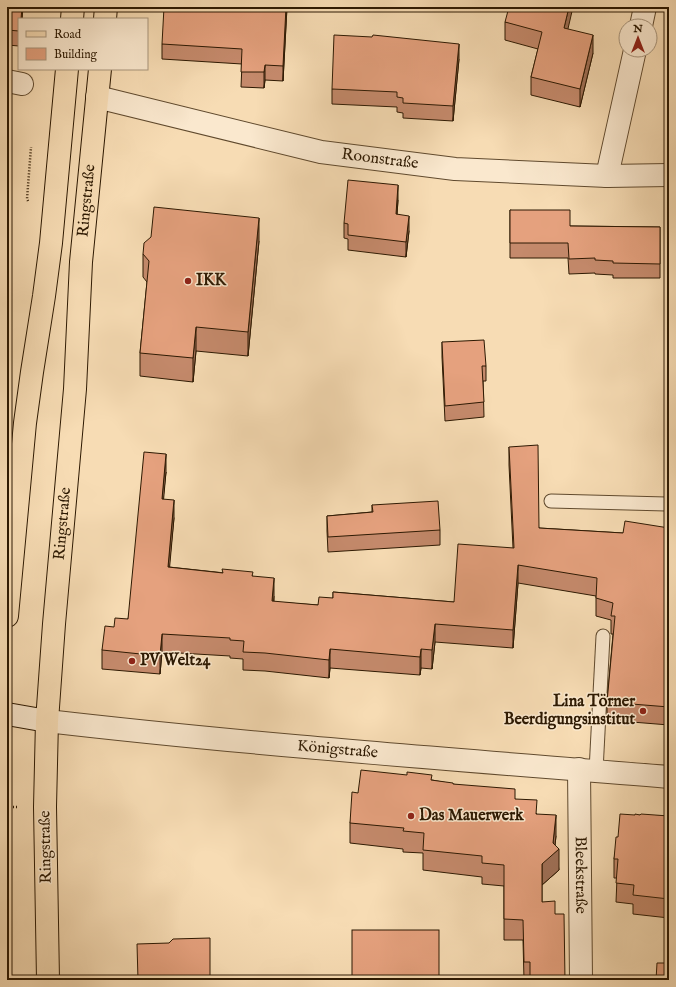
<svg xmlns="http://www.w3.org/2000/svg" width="676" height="987" font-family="'IM FELL English',serif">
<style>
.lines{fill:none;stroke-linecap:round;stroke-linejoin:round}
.service-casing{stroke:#604a2e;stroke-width:15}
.minor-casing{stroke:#604a2e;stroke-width:24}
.secondary-casing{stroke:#2d1902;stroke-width:24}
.primary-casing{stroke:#2d1902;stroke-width:24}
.path{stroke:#2d1902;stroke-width:2.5;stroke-dasharray:1 2;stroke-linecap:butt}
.service{stroke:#fae8ce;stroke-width:13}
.minor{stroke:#fae8ce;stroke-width:22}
.secondary{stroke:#fae8ce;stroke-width:22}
.primary{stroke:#f7dcb4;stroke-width:22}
.wall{fill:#c58a6c;stroke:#2d1902}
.shaded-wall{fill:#a07158;stroke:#2d1902}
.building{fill:#e5a17e;stroke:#2d1902}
.poi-dot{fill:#8f2418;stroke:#fae8ce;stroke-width:1.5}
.labels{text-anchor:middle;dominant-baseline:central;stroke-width:3;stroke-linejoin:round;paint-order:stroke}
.street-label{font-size:16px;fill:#2d1902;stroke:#fae8ce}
.poi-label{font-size:16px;font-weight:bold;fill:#2d1902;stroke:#fae8ce;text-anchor:start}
</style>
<rect width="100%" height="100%" fill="#f7dcb4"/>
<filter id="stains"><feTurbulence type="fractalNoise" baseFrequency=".005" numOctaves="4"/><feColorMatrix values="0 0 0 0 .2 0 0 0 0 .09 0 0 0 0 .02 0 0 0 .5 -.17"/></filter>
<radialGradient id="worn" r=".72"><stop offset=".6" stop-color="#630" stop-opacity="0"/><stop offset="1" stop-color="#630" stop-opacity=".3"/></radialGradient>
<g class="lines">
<defs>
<g id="service">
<path d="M551,501L666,504L669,505"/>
<path d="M596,771L603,636"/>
</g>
<g id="minor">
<path d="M641,26L645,7"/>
<path d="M7,81L22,84"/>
<path id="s1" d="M97,97L321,152L455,169L607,176L669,175"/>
<path d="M607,176L635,50"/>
<path id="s2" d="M47,721C254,745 462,760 669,777"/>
<path id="s3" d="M579,769L581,980"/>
</g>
<path id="secondary" d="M7,714L47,721"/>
<g id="primary">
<path d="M72,19L73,7"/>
<path d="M105,19L106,7"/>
<path d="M7,616L25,423L32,372L44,296L51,243L67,69"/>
<path id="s4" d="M48,980L45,807L47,721L54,624L75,389L81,262L100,69"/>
</g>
</defs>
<use href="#service" class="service-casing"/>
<use href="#minor" class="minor-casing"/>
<use href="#secondary" class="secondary-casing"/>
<use href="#primary" class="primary-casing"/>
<g class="path">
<path d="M28,201L27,199L31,147"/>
<path d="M7,807H18"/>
</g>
<use href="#service" class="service"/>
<use href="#minor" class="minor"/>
<use href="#secondary" class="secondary"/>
<use href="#primary" class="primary"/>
</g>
<g class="wall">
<path d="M7,7H23L22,19H19V46L7,45Z"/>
<path d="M287,7L283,81L265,80L264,88L241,87L242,64L162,59V44L245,8Z"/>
<path d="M505,22L568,29L593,53L580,107L531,95V77L538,49L505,40Z"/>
<path d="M459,59L453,121L403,118V113L397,112V107L332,104V89Z"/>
<path d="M398,200L397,214L409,231L406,257L348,250V239L344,238V223Z"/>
<path d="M510,210L570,226L660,227V278H613V275L595,274V273L569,274L568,258H510Z"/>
<path d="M259,241L248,356L196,351L193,382L140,376V353L147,282L143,277V254Z"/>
<path d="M442,342L486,366V381H483L484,417L445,421L442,357Z"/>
<path d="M509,447L539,528L623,533L669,528V725L607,720V702L613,634H611V620L596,616V596L518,583L513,648L435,642L432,669L421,668L420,675L330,668L329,678L265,671L243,670V659L230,658V656L162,652L160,674L102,669V650L114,627L128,619L166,472L163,499L174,518L169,567L253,576L274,596V602L318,605L333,598V592L454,602L513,548L509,465Z"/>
<path d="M372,505L440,530V545L328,552L327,531V516L372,512Z"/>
<path d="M432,780L453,784L515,799L537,814L556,836L555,845L559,870L542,885V902L555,914L565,980H524L523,940H504V886L482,884V877L423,870V853L403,852V849L350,843V823L358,793Z"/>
<path d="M635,815L669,816V918L633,914V904L616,902L617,878H614V859L618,837Z"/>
</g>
<g class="shaded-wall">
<path d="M22,7H23L22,19H21Z"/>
<path d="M286,7H287L283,81V66Z"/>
<path d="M569,7H573L564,46V28Z"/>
<path d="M593,35V53L580,107V89Z"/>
<path d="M459,44V59L453,121V106Z"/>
<path d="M265,65V80L264,88V72Z"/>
<path d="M10,98V125L7,167V141Z"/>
<path d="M398,185V200L396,229V214Z"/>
<path d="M409,216V231L406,257V242Z"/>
<path d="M259,218V241L248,356V332Z"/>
<path d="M196,327V351L193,382V358Z"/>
<path d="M166,454V472L162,517V499Z"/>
<path d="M174,500V518L168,585V567Z"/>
<path d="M518,565V583L513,648V630Z"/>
<path d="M274,578V596L272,620V601Z"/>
<path d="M435,624V642L432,669V650Z"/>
<path d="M162,634V652L160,674V656Z"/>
<path d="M330,649V668L329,678V660Z"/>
<path d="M421,649V668L420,675V657Z"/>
<path d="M556,815V836L554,853L559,849V870L542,885V864L553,843Z"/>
</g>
<g class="building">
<path d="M7,7H22L21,19H19V31L7,30Z"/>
<path d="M164,7H221L245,8V7H286L283,66L265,65L264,72H241L242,49L162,44Z"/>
<path d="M509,7H569L564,28L593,35L580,89L531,77L542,32L505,22Z"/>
<path d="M334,35L372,37L373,35L459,44L453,106L403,103V98L397,97V92L332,89Z"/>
<path d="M7,98H10L7,141Z"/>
<path d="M348,180L398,185L396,214L409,216L406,242L348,235V224L344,223Z"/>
<path d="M154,207L259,218L248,332L196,327L193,358L140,353L149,261L143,254L144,243L151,237Z"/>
<path d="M510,210H570V226L660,227V264L613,263V261L595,260V258L569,259L568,243H510Z"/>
<path d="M484,340L486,366H482L484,402L445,406L442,342Z"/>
<path d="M538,445L539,528L623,533L625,521L669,528V707L607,702L615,616H611L613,603L596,598L597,578L518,565L513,630L435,624L432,650L421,649L420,657L330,649L329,660L265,653L243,652L244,641L230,640V638L162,634L160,656L102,650L105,626L114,627L115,618L128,619L144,452L166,454L162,499L174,500L168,567L223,573L222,569L253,572L252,576L274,578L272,601L318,605L319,597L333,598V592L454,602L458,544L514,548L509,447Z"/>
<path d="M438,501L440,530L328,537L327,516L373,512L372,505Z"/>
<path d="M361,770L407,775V772L432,775L431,780L453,783V784L515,789V799L537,800L536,814L556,815L553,843L559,849L542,864V902L555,901V914H564L565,980H530V962H524L523,920L504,919V865L482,863V856L423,850L424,833L403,831L404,828L350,823L352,792L358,793Z"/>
<path d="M620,814L635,815V814L640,815L641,814L669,816V899L633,895L634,885L616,883L618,859H614L616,837H618Z"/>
<rect x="352" y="930" width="87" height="50"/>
<path d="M210,938V980H138L137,944L169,943L173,939Z"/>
<path d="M657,963H669V980H656Z"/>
</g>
<g class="poi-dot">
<circle cx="188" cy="281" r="4"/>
<circle cx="132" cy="661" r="4"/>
<circle cx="643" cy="711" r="4"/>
<circle cx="411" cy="816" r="4"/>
</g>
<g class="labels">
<g class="street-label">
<text stroke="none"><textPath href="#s1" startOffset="290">Roonstraße</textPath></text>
<text stroke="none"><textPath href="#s4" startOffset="781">Ringstraße</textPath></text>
<text stroke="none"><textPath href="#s4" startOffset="457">Ringstraße</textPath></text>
<text stroke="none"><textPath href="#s2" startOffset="292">Königstraße</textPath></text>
<text transform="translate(46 847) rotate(-91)">Ringstraße</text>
<text stroke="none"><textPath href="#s3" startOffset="106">Bleekstraße</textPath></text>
</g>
<g class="poi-label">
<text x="196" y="281">IKK</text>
<text x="140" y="661">PV Welt24</text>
<text x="635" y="702" text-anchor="end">Lina Törner<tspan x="635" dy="18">Beerdigungsinstitut</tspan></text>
<text x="419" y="816">Das Mauerwerk</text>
</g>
</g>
<rect width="676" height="987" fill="none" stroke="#f7dcb4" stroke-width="24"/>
<rect x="8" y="8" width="660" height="971" fill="none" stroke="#2d1902" stroke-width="2"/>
<rect x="12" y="12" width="652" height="963" fill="none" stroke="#2d1902"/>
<rect x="18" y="18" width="130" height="52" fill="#fae8ce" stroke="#a8957c"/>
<rect x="26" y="31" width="20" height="6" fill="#f7dcb4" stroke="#a8957c"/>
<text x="54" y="38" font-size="12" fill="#2d1902">Road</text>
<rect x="26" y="48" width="20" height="12" fill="#e5a17e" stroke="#a8957c"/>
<text x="54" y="58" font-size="12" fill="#2d1902">Building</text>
<g transform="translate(638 38)"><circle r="19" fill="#fae8ce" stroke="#a8957c"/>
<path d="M0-3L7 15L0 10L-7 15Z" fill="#8f2418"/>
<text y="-6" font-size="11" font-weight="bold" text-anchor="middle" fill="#2d1902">N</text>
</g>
<rect width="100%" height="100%" filter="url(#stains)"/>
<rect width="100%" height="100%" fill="url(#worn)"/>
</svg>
